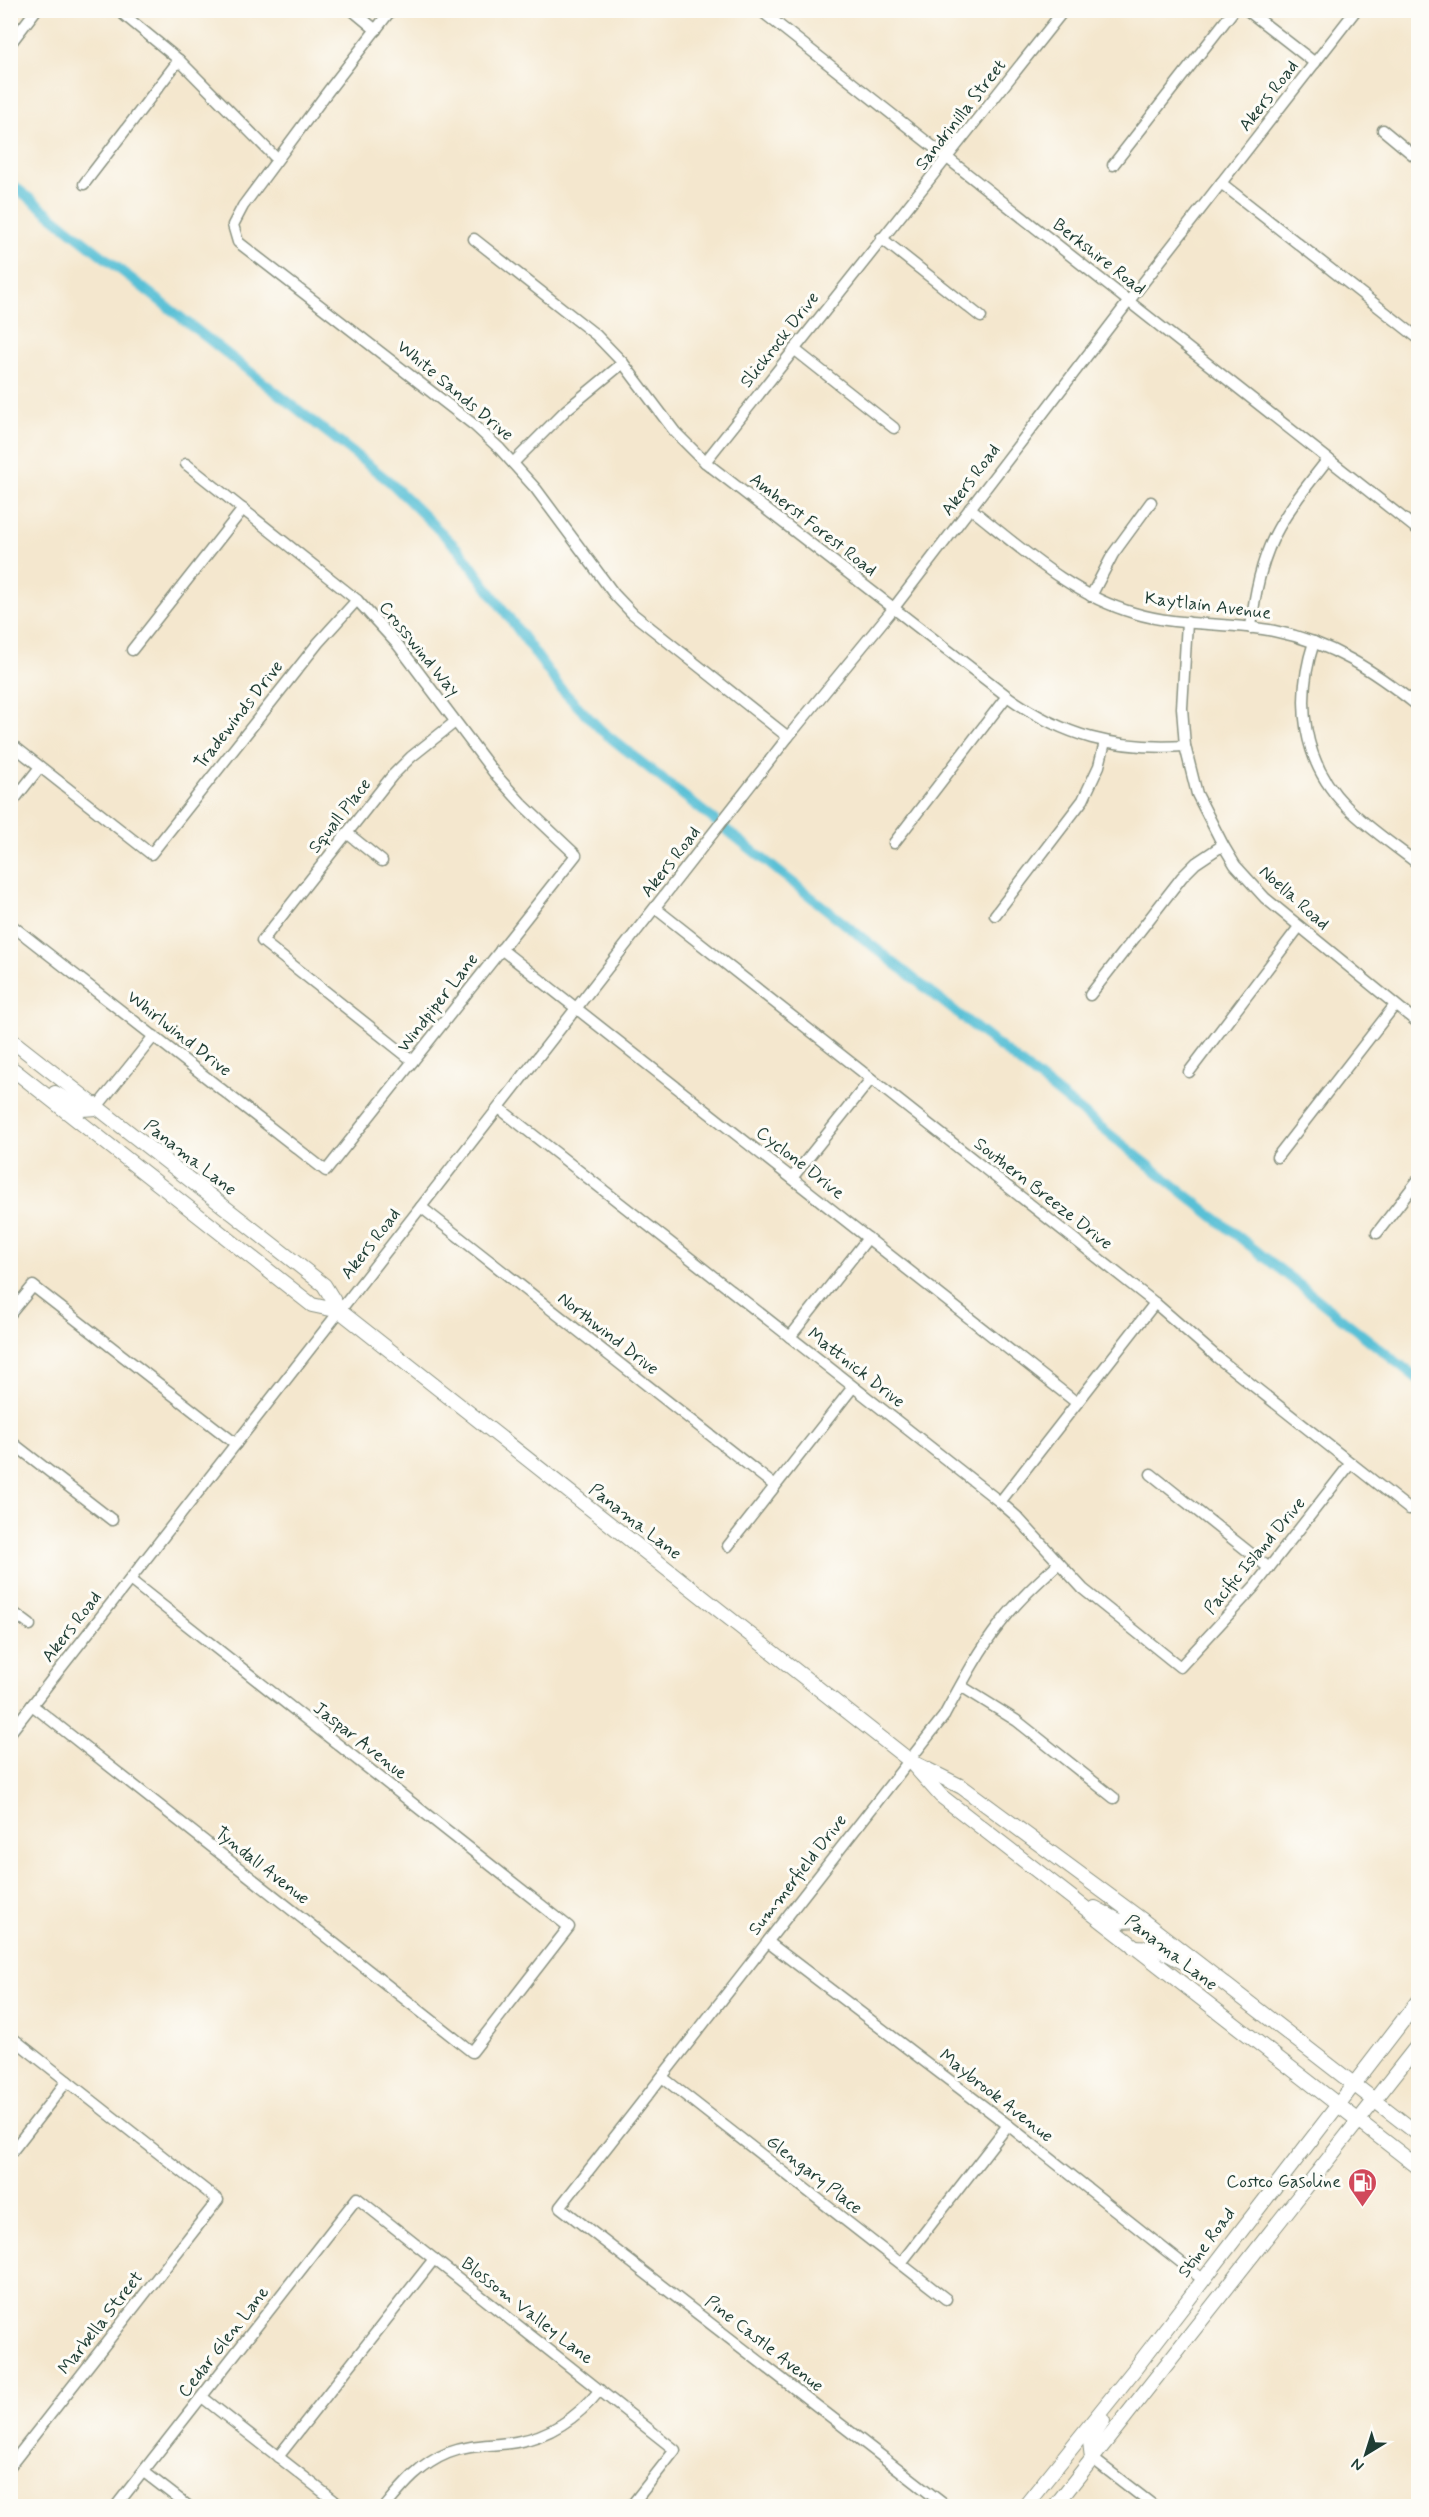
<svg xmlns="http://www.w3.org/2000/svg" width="1429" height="2517" font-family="Mynerve,sans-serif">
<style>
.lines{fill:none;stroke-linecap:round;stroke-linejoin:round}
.canal{stroke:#59c0d6;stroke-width:10}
.minor-casing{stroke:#8a9281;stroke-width:13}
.major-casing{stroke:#8a9281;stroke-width:16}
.minor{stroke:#fff;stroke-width:10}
.major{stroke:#fff;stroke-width:14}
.labels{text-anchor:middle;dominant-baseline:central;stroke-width:6;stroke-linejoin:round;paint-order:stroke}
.street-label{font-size:18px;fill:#1f3d34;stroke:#fdfcf7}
.poi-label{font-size:18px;fill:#1f3d34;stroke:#fdfcf7;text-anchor:end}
</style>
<rect width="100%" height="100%" fill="#fdfcf7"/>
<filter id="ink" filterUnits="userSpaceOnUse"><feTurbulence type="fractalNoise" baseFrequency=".0167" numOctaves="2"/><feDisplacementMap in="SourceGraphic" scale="12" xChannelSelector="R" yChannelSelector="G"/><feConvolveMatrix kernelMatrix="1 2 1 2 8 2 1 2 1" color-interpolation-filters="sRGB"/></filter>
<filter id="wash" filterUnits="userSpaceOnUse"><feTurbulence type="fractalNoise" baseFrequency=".008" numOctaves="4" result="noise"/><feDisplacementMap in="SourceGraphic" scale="24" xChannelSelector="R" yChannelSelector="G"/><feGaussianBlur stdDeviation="1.35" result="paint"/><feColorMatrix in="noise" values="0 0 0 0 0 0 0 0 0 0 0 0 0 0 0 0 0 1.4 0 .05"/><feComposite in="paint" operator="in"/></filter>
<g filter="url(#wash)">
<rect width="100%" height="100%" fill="#f4e7ce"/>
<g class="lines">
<path class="canal" d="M10,183L390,482L462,553L561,689L602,731L1418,1379"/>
</g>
</g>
<g filter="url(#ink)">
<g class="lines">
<defs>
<g id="minor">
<path d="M118,10L179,60L277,159"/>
<path d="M352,10L376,30"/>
<path d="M391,10L329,90L243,206L233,225L238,242L474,425L500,449L536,489L614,594L633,614L788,737"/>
<path d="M760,10L1418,530"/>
<path d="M1247,10L1315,63"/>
<path d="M10,44L36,10"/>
<path d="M1383,130L1418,159"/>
<path d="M1113,165L1234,10"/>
<path d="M1221,183L1418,338"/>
<path d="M84,184L179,60"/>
<path d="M881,238L981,317"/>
<path d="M474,239L596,335L623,363L675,432L705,462L1007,696C1064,737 1116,750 1185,746"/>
<path d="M794,349L894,428"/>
<path d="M705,462L1064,10"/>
<path d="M513,463L566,410L623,363"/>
<path d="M970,508C1021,548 1071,595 1134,613C1180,627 1228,622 1274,631C1331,642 1374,671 1418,706"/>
<path d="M1091,596L1113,554L1151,502"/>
<path d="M1187,622L1182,708L1185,746L1197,794L1223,845L1235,865L1265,898L1418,1023"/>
<path d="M1251,628C1259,547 1279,521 1328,459"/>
<path d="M1314,642C1295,700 1302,762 1346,806C1368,828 1394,845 1418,864"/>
<path d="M132,650L243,509"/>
<path d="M10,743L151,854L318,643L357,600"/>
<path d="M10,805L40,767"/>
<path d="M347,833L382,861"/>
<path d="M894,843L1007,696"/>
<path d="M655,908L1155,1303L1218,1358L1409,1509"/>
<path d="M995,915L1083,800L1099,766L1105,742"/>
<path d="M10,924L326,1171L576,855L523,805L495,774L398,645L357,600L186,464"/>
<path d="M501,949L1077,1403"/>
<path d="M1090,995L1182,877L1196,863L1223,845"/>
<path d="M413,1061L262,941L392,776L411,757L455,722"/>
<path d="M1189,1072L1299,927"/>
<path d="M96,1108L154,1036"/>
<path d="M499,1108L1000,1502L1016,1516L1083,1589L1180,1667L1254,1587L1351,1463"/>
<path d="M1277,1157L1395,1005"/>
<path d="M792,1178L871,1079"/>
<path d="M421,1207L775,1486"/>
<path d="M1377,1233L1418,1180"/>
<path d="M10,1314L33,1286L236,1444"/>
<path d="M790,1337L868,1238"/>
<path d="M10,1441L112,1520"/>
<path d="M1151,1474L1269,1568"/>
<path d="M1000,1502L1155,1303"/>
<path d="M728,1546L853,1387"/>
<path d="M10,1610L30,1625"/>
<path d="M961,1686L1017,1721L1114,1798"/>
<path d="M32,1705L472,2052L569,1927L130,1580"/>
<path d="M10,1733L788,737L893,609L1129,301L1356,10"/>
<path d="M768,1942L1008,2125L1202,2279"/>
<path d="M10,2036L218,2200L10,2466"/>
<path d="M662,2077L946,2299"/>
<path d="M10,2154L67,2081"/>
<path d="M901,2263L1008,2125"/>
<path d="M202,2397L341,2506"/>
<path d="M278,2457L434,2259"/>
<path d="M1092,2458L1154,2506"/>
<path d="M144,2472L188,2506"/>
<path d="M116,2506L357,2198L675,2450L631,2506"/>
<path d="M386,2506C404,2484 421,2464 448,2453C471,2444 493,2446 516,2442C551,2436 578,2417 600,2390"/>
<path d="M946,2506L560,2207L944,1716C961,1685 978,1652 1000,1624C1017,1601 1038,1582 1059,1563"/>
</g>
<g id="major">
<path d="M10,1039L324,1285L340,1311L909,1760L941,1796L1418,2167"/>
<path d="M10,1067L312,1305L340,1311"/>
<path d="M55,1093L82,1109L96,1108"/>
<path d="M916,1764L962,1787L1142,1920L1418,2134"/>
<path d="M1095,1908L1119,1921L1142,1920"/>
<path d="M1134,1947L1157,1948L1189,1965"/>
<path d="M1092,2458L1090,2442L1103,2421"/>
<path d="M1025,2506L1134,2370L1418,2001"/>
<path d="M1055,2506L1418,2045"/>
</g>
</defs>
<use href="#minor" class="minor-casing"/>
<use href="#major" class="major-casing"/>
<use href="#minor" class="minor"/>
<use href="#major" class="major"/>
</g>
</g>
<defs>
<symbol id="fuel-pin" viewBox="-11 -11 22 30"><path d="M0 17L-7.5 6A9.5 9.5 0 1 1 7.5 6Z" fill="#d1495b" stroke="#fdfcf7"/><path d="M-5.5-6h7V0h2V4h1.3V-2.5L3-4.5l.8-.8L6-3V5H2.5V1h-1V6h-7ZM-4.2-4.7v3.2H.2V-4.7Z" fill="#fff"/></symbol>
</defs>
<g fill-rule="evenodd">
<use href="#fuel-pin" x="1346" y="2166" width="33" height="45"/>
</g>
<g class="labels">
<g class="street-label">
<text transform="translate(1269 96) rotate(-52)">Akers Road</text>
<text transform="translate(961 115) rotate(-52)">Sandrinilla Street</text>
<text transform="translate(1099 257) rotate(38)">Berkshire Road</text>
<text transform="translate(780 340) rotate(-52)">Slickrock Drive</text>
<text transform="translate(455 391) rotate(40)">White Sands Drive</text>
<text transform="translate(971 480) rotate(-53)">Akers Road</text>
<text transform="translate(813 525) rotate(38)">Amherst Forest Road</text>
<text transform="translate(1208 606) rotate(7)">Kaytlain Avenue</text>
<text transform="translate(419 649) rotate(51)">Crosswind Way</text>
<text transform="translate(239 715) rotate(-52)">Tradewinds Drive</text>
<text transform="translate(340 816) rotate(-52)">Squall Place</text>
<text transform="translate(671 862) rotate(-52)">Akers Road</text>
<text transform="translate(1294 898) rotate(42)">Noella Road</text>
<text transform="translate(438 1003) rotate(-52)">Windpiper Lane</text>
<text transform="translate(179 1034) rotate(38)">Whirlwind Drive</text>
<text transform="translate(190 1158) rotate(38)">Panama Lane</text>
<text transform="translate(800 1163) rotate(38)">Cyclone Drive</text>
<text transform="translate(1043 1194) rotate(38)">Southern Breeze Drive</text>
<text transform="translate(371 1244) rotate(-52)">Akers Road</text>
<text transform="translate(608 1334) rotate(38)">Northwind Drive</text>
<text transform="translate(856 1368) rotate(38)">Mattnick Drive</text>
<text transform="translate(635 1522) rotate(38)">Panama Lane</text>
<text transform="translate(1255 1556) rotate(-50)">Pacific Island Drive</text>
<text transform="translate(72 1627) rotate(-52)">Akers Road</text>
<text transform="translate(360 1741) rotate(38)">Jaspar Avenue</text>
<text transform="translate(262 1866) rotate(38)">Tyndall Avenue</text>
<text transform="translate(798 1875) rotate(-52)">Summerfield Drive</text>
<text transform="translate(1171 1953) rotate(38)">Panama Lane</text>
<text transform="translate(996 2096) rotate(38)">Maybrook Avenue</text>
<text transform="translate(814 2175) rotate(38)">Glengary Place</text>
<text transform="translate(1207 2243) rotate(-53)">Stine Road</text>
<text transform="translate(527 2311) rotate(38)">Blossom Valley Lane</text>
<text transform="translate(101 2323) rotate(-52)">Marbella Street</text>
<text transform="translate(224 2342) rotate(-52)">Cedar Glen Lane</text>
<text transform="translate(764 2344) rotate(38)">Pine Castle Avenue</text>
</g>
<g class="poi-label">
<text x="1341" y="2182">Costco Gasoline</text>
</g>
</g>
<rect width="1429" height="2517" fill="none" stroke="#fdfcf7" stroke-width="36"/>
<g transform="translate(1366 2454) rotate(218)" stroke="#fdfcf7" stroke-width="4.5" paint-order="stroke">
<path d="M0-4.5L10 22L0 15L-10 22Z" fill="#1f3d34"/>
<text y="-9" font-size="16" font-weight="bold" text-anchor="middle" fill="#1f3d34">N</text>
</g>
</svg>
